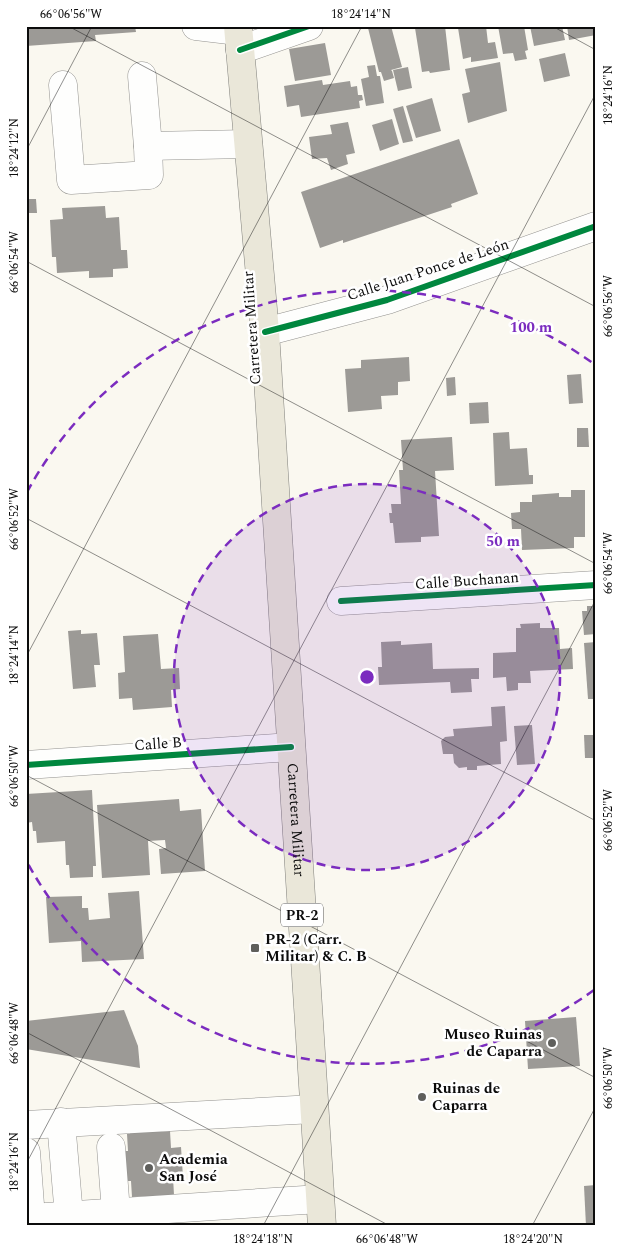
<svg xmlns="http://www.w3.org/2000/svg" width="622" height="1252" font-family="Spectral,serif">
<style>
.building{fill:#9c9a96}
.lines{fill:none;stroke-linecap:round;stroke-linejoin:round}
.minor-casing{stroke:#93928f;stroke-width:29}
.major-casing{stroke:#80807c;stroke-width:29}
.minor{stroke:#fefefd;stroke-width:28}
.major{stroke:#eae7d9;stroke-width:28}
.cycleway-casing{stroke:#fff;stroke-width:9}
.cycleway{stroke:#00873e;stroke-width:6}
.ticks{fill:none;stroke:#0c0c0c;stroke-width:1;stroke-opacity:0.45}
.ring{fill:none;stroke:#7b2cbf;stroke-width:2.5;stroke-dasharray:9 6}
.poi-dot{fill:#5f5f5c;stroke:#fff;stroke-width:2}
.labels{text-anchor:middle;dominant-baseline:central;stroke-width:5;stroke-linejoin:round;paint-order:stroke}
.shield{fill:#fff;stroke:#555;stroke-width:1}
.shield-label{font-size:14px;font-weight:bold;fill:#0c0c0c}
.street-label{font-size:15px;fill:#0c0c0c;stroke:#fff}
.poi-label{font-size:15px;font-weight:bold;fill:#0c0c0c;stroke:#fff;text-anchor:start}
.centre{fill:#7b2cbf;stroke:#fff;stroke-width:2.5}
.ring-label{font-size:15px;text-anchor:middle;font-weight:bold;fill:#7b2cbf;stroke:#fff;stroke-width:5;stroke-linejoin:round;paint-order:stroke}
.neatline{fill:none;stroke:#0c0c0c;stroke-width:2}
.ticks-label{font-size:12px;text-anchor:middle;fill:#0c0c0c}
</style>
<rect width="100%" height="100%" fill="#faf8f0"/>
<g class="building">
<path d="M26,26H135L136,32L95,35L96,41L26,46Z"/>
<path d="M374,26H391L402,67L391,70L392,71L394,78L384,81L381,72H379L368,28Z"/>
<path d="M428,26H445L450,70L430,73L429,71L422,72L415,28Z"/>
<path d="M472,26H486L488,43L495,42L498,58L471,62V57L463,59L458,28Z"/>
<path d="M498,26H524L528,50L525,51L527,59L515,61L513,53L503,54Z"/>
<path d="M530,26H562L565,40L534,46Z"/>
<path d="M567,26H596V35L569,40Z"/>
<path d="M325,43L331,75L295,81L289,49Z"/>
<path d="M565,53L570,76L544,82L539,59Z"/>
<path d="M500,62L507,111L468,123L462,94L470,92L465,69Z"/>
<path d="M375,65L377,76H380L384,103L366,106L361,79L369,77L367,66Z"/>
<path d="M408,67L412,88L398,91L393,70Z"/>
<path d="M322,80L323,85L350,81L351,87L357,86L358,95H362L363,100L359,101L360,108L301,117L299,105L287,107L284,86Z"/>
<path d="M432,98L441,131L416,138L406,106Z"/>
<path d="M403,106L413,141L403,143L393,109Z"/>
<path d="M392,119L399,144L380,151L372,125Z"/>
<path d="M348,122L355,153L346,155L348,164L331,170L327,158L312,159L309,137L332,134L330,125Z"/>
<path d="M459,139L478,194L451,204L452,207L343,243V240L320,248L301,192Z"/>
<path d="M26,199H36L37,213H26Z"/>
<path d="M105,206L106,218L119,217L121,250H127L128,268L113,269V277L89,278V271L57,273L56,257H52L50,220L63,219L62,208Z"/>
<path d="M409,357L410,381L398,382V395L381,396L382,409L348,412L345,369L361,368V360Z"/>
<path d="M581,374L583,403L569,404L567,375Z"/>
<path d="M455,377L456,395L447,396L446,378Z"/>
<path d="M488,402L489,423L470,424L469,403Z"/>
<path d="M577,428H588L589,447H577Z"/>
<path d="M509,432L510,449L527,448L529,475H533V484L495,486L493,433Z"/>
<path d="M452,437L454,470L435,471L439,536L421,537V542L395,543L393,523H390L389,513H392L391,504H401L399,470H403L401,440Z"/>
<path d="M571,490H585V537H574V548L522,550L521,529H512L511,513L520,512V502H532V495L559,493V497H571Z"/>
<path d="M587,606H596V634L584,635L582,611H587Z"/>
<path d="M540,623V628H559L560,649L572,648L573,669L530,671L531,683H518V690L507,691L506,677L493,678V653L516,652V628H521L520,624Z"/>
<path d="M81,630V634L97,633L100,665H94L96,687L73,689L68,631Z"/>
<path d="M158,634L161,669L179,668L180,689L171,690L172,707L133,710L132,698L119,699L118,673L125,672L123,636Z"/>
<path d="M401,641V645L432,643L433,669L479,668V679H471L472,692L451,693L450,682L379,685L378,667H382L381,642Z"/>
<path d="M596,642V699H588L584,643Z"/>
<path d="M505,706L507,741L500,742L501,764L477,766V770H467V767L459,768L454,763L453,754H443L441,741L445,737L454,736L453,729L492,726L491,707Z"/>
<path d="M532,725L535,764L517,765L514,726Z"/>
<path d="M584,735H596V758H585Z"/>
<path d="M92,790L96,866H93V877L70,878L69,865H66L65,841L37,843L36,831H33L32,822L26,823V794Z"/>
<path d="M179,799L180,811L201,809L205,871L161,874L159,849L166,848L165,840L148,841L150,875L102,878L97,805Z"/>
<path d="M139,891L144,959L82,962L81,941L49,943L46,897L82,896V908H88L89,920L110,918L108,893Z"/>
<path d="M124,1010L138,1046L140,1068L26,1049V1021Z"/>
<path d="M576,1017L580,1066L528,1069L525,1021Z"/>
<path d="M158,1122L159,1132L170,1131L171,1148L181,1147L183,1177H173L174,1195L132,1197L131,1181H122L120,1151H128L127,1134H130L129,1123Z"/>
<path d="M596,1185V1226H586L584,1186Z"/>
</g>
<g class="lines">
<defs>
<g id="minor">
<path d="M196,26L238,31"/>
<path d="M240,50L309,26"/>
<path d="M142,76L148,146"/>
<path d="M63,85L71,180L149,175L148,146L248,144"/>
<path d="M265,332L387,300L596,226"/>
<path d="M341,601L596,585"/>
<path d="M26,765L291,747"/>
<path d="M61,1122L69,1216"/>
<path d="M26,1125L314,1109"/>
<path d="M111,1147L116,1212"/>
<path d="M26,1152L31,1218L320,1199"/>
</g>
<g id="major">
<path id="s1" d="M238,26L265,332L322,1226"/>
</g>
</defs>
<use href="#minor" class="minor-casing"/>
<use href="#major" class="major-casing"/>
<use href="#minor" class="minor"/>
<use href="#major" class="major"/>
<defs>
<g id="cycleway">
<path d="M240,50L309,26"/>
<path d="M265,332L387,300L596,226"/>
<path d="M341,601L596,585"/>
<path d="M26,765L291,747"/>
</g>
</defs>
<use href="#cycleway" class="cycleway-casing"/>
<use href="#cycleway" class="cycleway"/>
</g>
<path class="ticks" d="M68,26L596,307M552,26L596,50M26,151L92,26M26,261L596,564M26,518L596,821M26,657L362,26M26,775L596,1078M26,1032L390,1226M26,1164L596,93M263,1226L596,599M532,1226L596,1106"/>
<circle cx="367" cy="677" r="193" fill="#7b2cbf" fill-opacity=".12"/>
<g class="ring">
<circle cx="367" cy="677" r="193"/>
<path d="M594 990A387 387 0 0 1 27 862M27 492A387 387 0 0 1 594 364"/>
</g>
<g class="poi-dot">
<rect x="250" y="943" width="10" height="10" rx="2.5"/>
<circle cx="552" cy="1043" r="5"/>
<circle cx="422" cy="1097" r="5"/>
<circle cx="149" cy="1168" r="5"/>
</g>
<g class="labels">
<rect class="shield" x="281" y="903.5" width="42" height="23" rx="4"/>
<g class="shield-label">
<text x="302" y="915">PR-2</text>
</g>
<g class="street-label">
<text transform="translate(428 270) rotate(-18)">Calle Juan Ponce de León</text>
<text transform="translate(252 328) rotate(-94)">Carretera Militar</text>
<text transform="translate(467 581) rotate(-4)">Calle Buchanan</text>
<text transform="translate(158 744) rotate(-4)">Calle B</text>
<text stroke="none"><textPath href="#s1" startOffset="796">Carretera Militar</textPath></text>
</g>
<g class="poi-label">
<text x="265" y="939">PR-2 (Carr.<tspan x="265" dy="17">Militar) &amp; C. B</tspan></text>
<text x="542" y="1034" text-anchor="end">Museo Ruinas<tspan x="542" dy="17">de Caparra</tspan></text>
<text x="432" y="1088">Ruinas de<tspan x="432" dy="17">Caparra</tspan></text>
<text x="159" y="1159">Academia<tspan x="159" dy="17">San José</tspan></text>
</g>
</g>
<circle cx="367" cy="677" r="8" class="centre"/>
<g class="ring-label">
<text x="531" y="332">100 m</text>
<text x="503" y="546">50 m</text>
</g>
<rect width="622" height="1252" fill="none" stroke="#ffffff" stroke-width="55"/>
<rect x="28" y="28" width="566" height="1196" class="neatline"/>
<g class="ticks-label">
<text x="71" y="18">66°06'56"W</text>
<text x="361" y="18">18°24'14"N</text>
<text transform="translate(608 95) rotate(-90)" y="4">18°24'16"N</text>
<text transform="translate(14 148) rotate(-90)" y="4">18°24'12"N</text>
<text transform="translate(14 262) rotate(-90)" y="4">66°06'54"W</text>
<text transform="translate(608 306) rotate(-90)" y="4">66°06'56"W</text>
<text transform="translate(14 519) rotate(-90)" y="4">66°06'52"W</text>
<text transform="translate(608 563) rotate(-90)" y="4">66°06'54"W</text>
<text transform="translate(14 655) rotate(-90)" y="4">18°24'14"N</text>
<text transform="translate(14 776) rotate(-90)" y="4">66°06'50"W</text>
<text transform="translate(608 820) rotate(-90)" y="4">66°06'52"W</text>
<text transform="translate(14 1033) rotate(-90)" y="4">66°06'48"W</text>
<text transform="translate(608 1078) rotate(-90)" y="4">66°06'50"W</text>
<text transform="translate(14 1162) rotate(-90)" y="4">18°24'16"N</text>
<text x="263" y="1243">18°24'18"N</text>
<text x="387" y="1243">66°06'48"W</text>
<text x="533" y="1243">18°24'20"N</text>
</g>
</svg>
